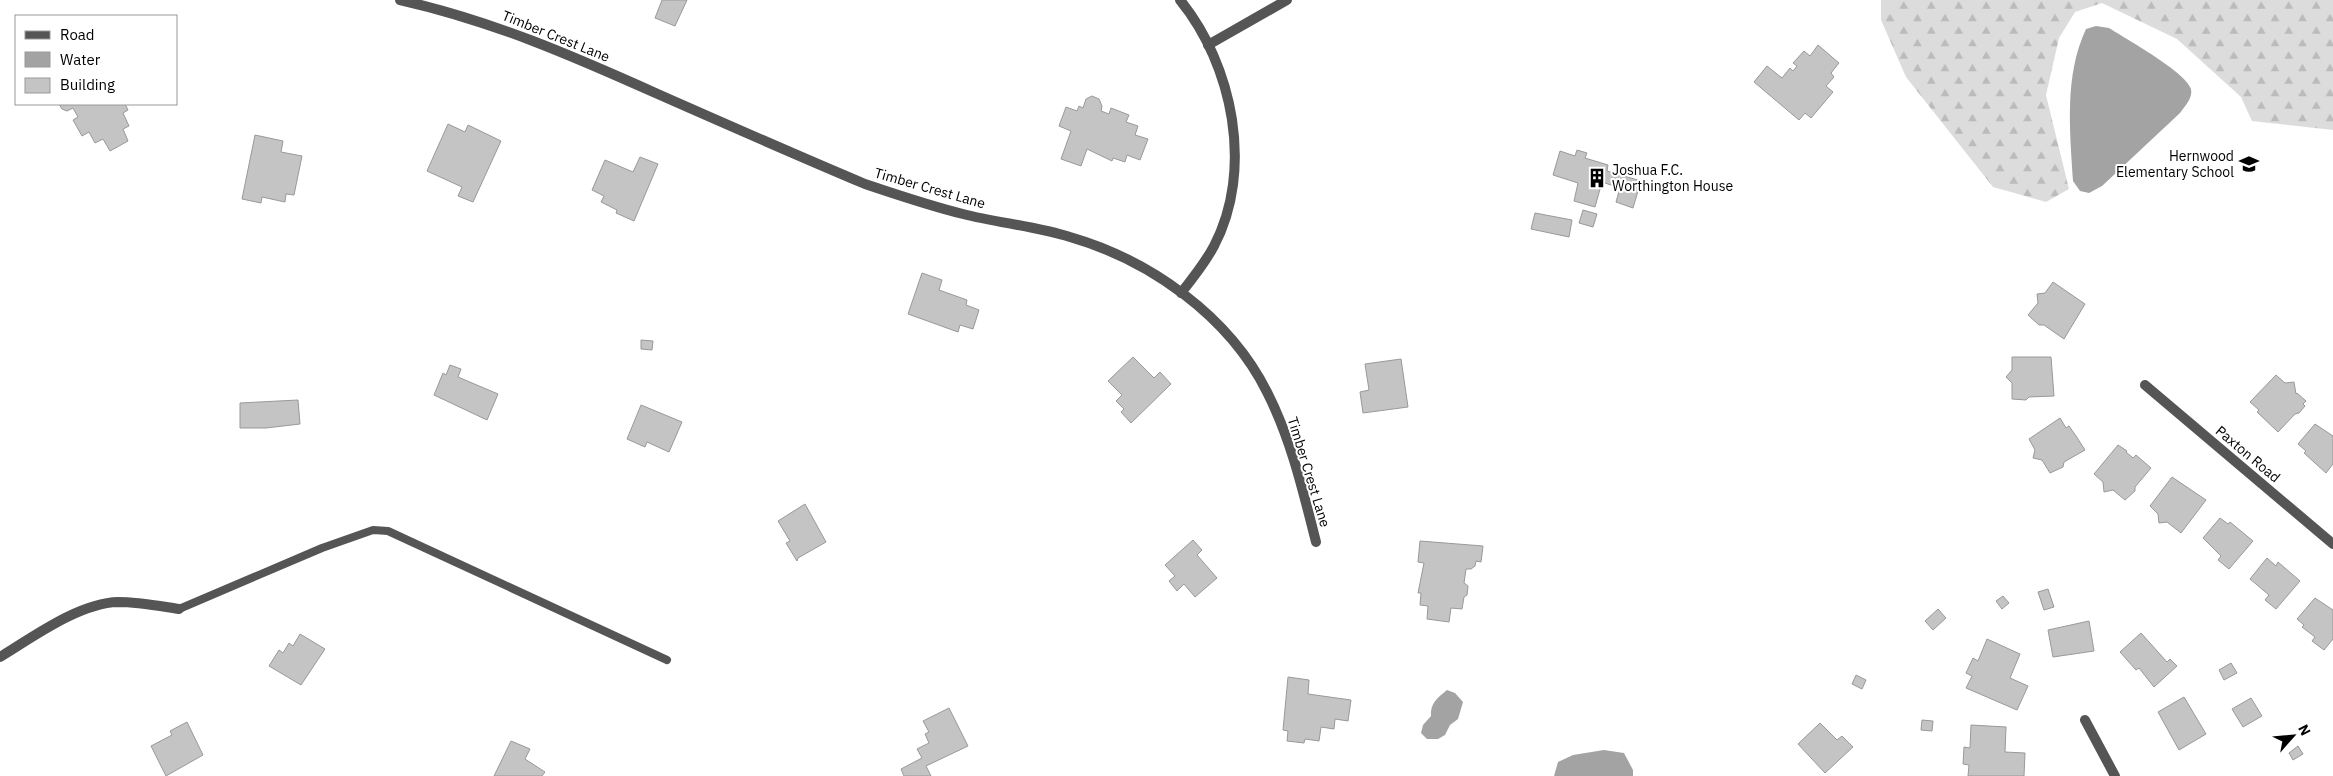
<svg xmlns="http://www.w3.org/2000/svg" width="2333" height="776" font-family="'IBM Plex Sans',sans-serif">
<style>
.forest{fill:url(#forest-firs)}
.water{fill:#a3a3a3}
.building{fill:#c4c4c4;stroke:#999}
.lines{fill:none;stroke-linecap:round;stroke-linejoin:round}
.service{stroke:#555;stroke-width:8}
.minor{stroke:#555;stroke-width:10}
.labels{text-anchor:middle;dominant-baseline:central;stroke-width:4;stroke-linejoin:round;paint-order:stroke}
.street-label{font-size:14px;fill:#000;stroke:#fff}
.poi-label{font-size:14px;fill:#000;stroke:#fff;text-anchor:end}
</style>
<defs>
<pattern id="forest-firs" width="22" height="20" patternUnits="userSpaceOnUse" patternTransform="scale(1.25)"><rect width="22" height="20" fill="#dcdcdc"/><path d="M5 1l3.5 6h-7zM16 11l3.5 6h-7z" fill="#bbb"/></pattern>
</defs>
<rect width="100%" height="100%" fill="#fff"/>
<path class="forest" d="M1881,0H2333V130L2252,121L2241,97L2177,39L2102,3L2075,12L2059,38L2046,95L2069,189L2046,202L1993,187L1906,77L1881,20Z"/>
<g class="water">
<path d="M2096,26L2109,28C2126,39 2186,72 2191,89C2193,98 2185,106 2180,113L2102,186L2089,193L2080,191L2073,181C2070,130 2064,76 2086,29Z"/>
<path d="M1447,690L1455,693L1463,702L1458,719L1450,725L1445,735L1438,739H1427L1421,733L1423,725L1431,716C1430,704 1437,698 1447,690Z"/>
<path d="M1604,750L1624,753L1633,770V776H1554L1558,762L1573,755Z"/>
</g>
<g class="building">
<path d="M662,0H687L675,26L655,18Z"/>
<path d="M1818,45L1839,63L1831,73L1834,77L1826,86L1833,92L1811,118L1805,113L1799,120L1754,82L1767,66L1782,78L1790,68L1793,71L1797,66L1793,63L1804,51L1810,56Z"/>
<path d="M1092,96L1099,99L1102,106L1101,111L1109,114L1111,108L1129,115L1126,122L1138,126L1135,135L1148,139L1140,160L1127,155L1125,162L1113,158L1112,161L1087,149L1081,166L1061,159L1071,131L1059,126L1066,107L1077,111L1079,106L1083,108L1086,99Z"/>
<path d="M59,104H125L128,110L123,113L129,126L123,129L128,141L110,151L103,139L95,143L89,132L82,136L73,120L78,117L73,108L67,111L62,109Z"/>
<path d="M448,124L465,132L468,125L501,141L473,202L458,196L462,187L427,171Z"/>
<path d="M255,135L283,141L281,152L302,156L294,195L286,194L285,202L262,197L261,203L242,199Z"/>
<path d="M1577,150L1587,153L1585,158L1608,165L1607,171L1641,181L1633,208L1616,202L1620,188L1602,182L1595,207L1574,201L1578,183L1553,175L1560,151L1575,156Z"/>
<path d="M640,157L658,164L634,221L616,213L617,210L601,202L604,196L592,190L605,160L633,172Z"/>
<path d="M1583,210L1597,214L1593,227L1579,223Z"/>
<path d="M1535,213L1572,220L1569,237L1531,229Z"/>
<path d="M922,273L942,280L939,290L967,300L966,305L979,310L973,329L960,325L958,332L908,314Z"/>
<path d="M2053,282L2085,304L2064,339L2044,325H2039L2028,315L2038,303L2037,294L2045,293Z"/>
<path d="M641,340L653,341L652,350L641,349Z"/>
<path d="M1133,357L1154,378L1160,372L1171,384L1131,423L1121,412L1124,409L1116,401L1122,395L1108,381Z"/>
<path d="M2012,357H2051L2054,396L2029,397L2026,400L2012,399V383L2006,377L2012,370Z"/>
<path d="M1401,359L1408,407L1363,413L1360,392L1369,390L1365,364Z"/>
<path d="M450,365L461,369L458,377L498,394L487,420L434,395L443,373L446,375Z"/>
<path d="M2276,375L2285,383L2294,382L2296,394L2297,393L2306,401L2303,404L2305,406L2299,413L2295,414L2278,432L2257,412L2259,410L2250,402Z"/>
<path d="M298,400L300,424L266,428H240V403Z"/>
<path d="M641,405L682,422L669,452L647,442L645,447L627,439Z"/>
<path d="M2060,418L2066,428L2069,426L2076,436L2085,450L2064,462L2063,467L2050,473L2042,460L2033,458L2035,450L2029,439Z"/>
<path d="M2315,424L2333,436V464L2326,473L2304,453L2306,451L2298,444Z"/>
<path d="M2118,445L2127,451L2126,452L2133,458L2136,455L2151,468L2135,487V491L2125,500L2113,490L2104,492L2103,482L2094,474Z"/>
<path d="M2172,477L2206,500L2181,533L2167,522L2159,523L2158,514L2150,506Z"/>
<path d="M805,504L826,542L798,558L797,561L786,543L790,541L778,521Z"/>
<path d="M2220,518L2228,524L2230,522L2253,541L2229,569L2218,560L2221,556L2203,538Z"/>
<path d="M1193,540L1202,550L1197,555L1217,578L1195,597L1184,584L1177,591L1169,581L1175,576L1165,565Z"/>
<path d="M1420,541L1483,546L1481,562L1476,561L1475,566L1471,569H1466L1464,583L1468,586L1467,595L1464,597L1462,609L1451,608L1449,622L1427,619L1428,606L1420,605L1421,593H1418L1424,563L1418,562Z"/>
<path d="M2267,558L2276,566L2278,562L2300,581L2276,609L2265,600L2269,595L2250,579Z"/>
<path d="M2048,589L2054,607L2044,610L2038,592Z"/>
<path d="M2003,596L2009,603L2002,609L1996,601Z"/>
<path d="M2315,598L2333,610V639L2324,650L2312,641L2315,637L2302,627L2304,625L2297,619Z"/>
<path d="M1938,609L1946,618L1933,630L1925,621Z"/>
<path d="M2089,621L2094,651L2053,657L2048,630Z"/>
<path d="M2141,633L2167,662L2170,659L2177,666L2154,687L2139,668L2136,670L2120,652Z"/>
<path d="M300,634L325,649L301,685L269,666L279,650L283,653L289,643L293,646Z"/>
<path d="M1987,639L2020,654L2010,678L2028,686L2017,710L1966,688L1972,676L1966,673L1973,658L1978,661Z"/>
<path d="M2231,663L2237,673L2224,680L2219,670Z"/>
<path d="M1856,675L1866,680L1862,689L1852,684Z"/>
<path d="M1288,677L1309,680L1308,694L1351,700L1348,721L1335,719L1334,729L1321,727L1319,741L1305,739L1304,743L1287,741L1288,731L1283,730Z"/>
<path d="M2184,697L2206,734L2179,750L2158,712Z"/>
<path d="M2251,698L2262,716L2243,727L2232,709Z"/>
<path d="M949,708L968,746L926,766L931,776H904L901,769L922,758L917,749L929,743L925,734L929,732L923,721Z"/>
<path d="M1922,720L1933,721L1932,731L1921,730Z"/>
<path d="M187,722L203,755L166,776L151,746L172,735L170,731Z"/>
<path d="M1820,723L1837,740L1842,736L1853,747L1825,773L1798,744Z"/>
<path d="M1971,725L2006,727L2005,752L2025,753L2024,776H1968L1969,765L1963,764L1964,747L1970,748Z"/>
<path d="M511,741L530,749L525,759L545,772L542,776H494Z"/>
<path d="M2298,746L2303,754L2293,760L2289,753Z"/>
</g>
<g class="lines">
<path class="service" d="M179,609L322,548L373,530L388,531L667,660"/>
<g class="minor">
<path d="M400,0C493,21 573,56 660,95C728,125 796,155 865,184C898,195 930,206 963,214C998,223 1035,226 1070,237C1150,260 1229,316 1267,392C1291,439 1303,491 1316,542"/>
<path d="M1180,0C1233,65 1254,170 1214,246C1205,263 1193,278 1181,293"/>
<path d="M1208,45L1287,0"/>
<path d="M2145,385L2333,544"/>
<path d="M0,657C33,637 79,603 118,602C138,602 159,606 179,609"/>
<path d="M2085,720L2115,776"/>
</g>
</g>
<defs>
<symbol id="school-bare" viewBox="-9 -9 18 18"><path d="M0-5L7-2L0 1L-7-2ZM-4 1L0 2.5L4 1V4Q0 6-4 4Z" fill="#000" stroke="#fff" stroke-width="2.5" paint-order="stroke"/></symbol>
<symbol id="building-bare" viewBox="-9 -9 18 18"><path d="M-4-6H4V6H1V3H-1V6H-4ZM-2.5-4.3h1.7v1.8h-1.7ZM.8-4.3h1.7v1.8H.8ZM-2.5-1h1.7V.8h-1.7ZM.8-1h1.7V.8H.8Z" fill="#000" stroke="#fff" stroke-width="2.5" paint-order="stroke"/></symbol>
</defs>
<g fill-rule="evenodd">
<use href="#school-bare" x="2235" y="150" width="28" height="28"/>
<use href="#building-bare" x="1583" y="164" width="28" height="28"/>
</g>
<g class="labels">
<g class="street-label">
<text transform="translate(556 36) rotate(22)">Timber Crest Lane</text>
<text transform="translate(930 188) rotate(16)">Timber Crest Lane</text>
<text transform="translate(2248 454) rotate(40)">Paxton Road</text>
<text transform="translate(1309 472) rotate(73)">Timber Crest Lane</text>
</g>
<g class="poi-label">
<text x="2234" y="156">Hernwood<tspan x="2234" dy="16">Elementary School</tspan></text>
<text x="1612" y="170" text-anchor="start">Joshua F.C.<tspan x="1612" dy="16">Worthington House</tspan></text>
</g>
</g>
<rect x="15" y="15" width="162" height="90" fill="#ffffff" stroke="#999999"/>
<rect x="25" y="31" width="25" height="8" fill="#555555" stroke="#999999"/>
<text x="60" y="40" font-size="15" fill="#000000">Road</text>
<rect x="25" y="52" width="25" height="15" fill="#a3a3a3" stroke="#999999"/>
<text x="60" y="65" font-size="15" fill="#000000">Water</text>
<rect x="25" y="78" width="25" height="15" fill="#c4c4c4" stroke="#999999"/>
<text x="60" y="90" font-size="15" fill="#000000">Building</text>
<g transform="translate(2293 736) rotate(63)" stroke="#ffffff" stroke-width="4" paint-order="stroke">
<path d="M0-4L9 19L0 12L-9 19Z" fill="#000000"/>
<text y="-8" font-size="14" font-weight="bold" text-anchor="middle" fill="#000000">N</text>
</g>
</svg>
